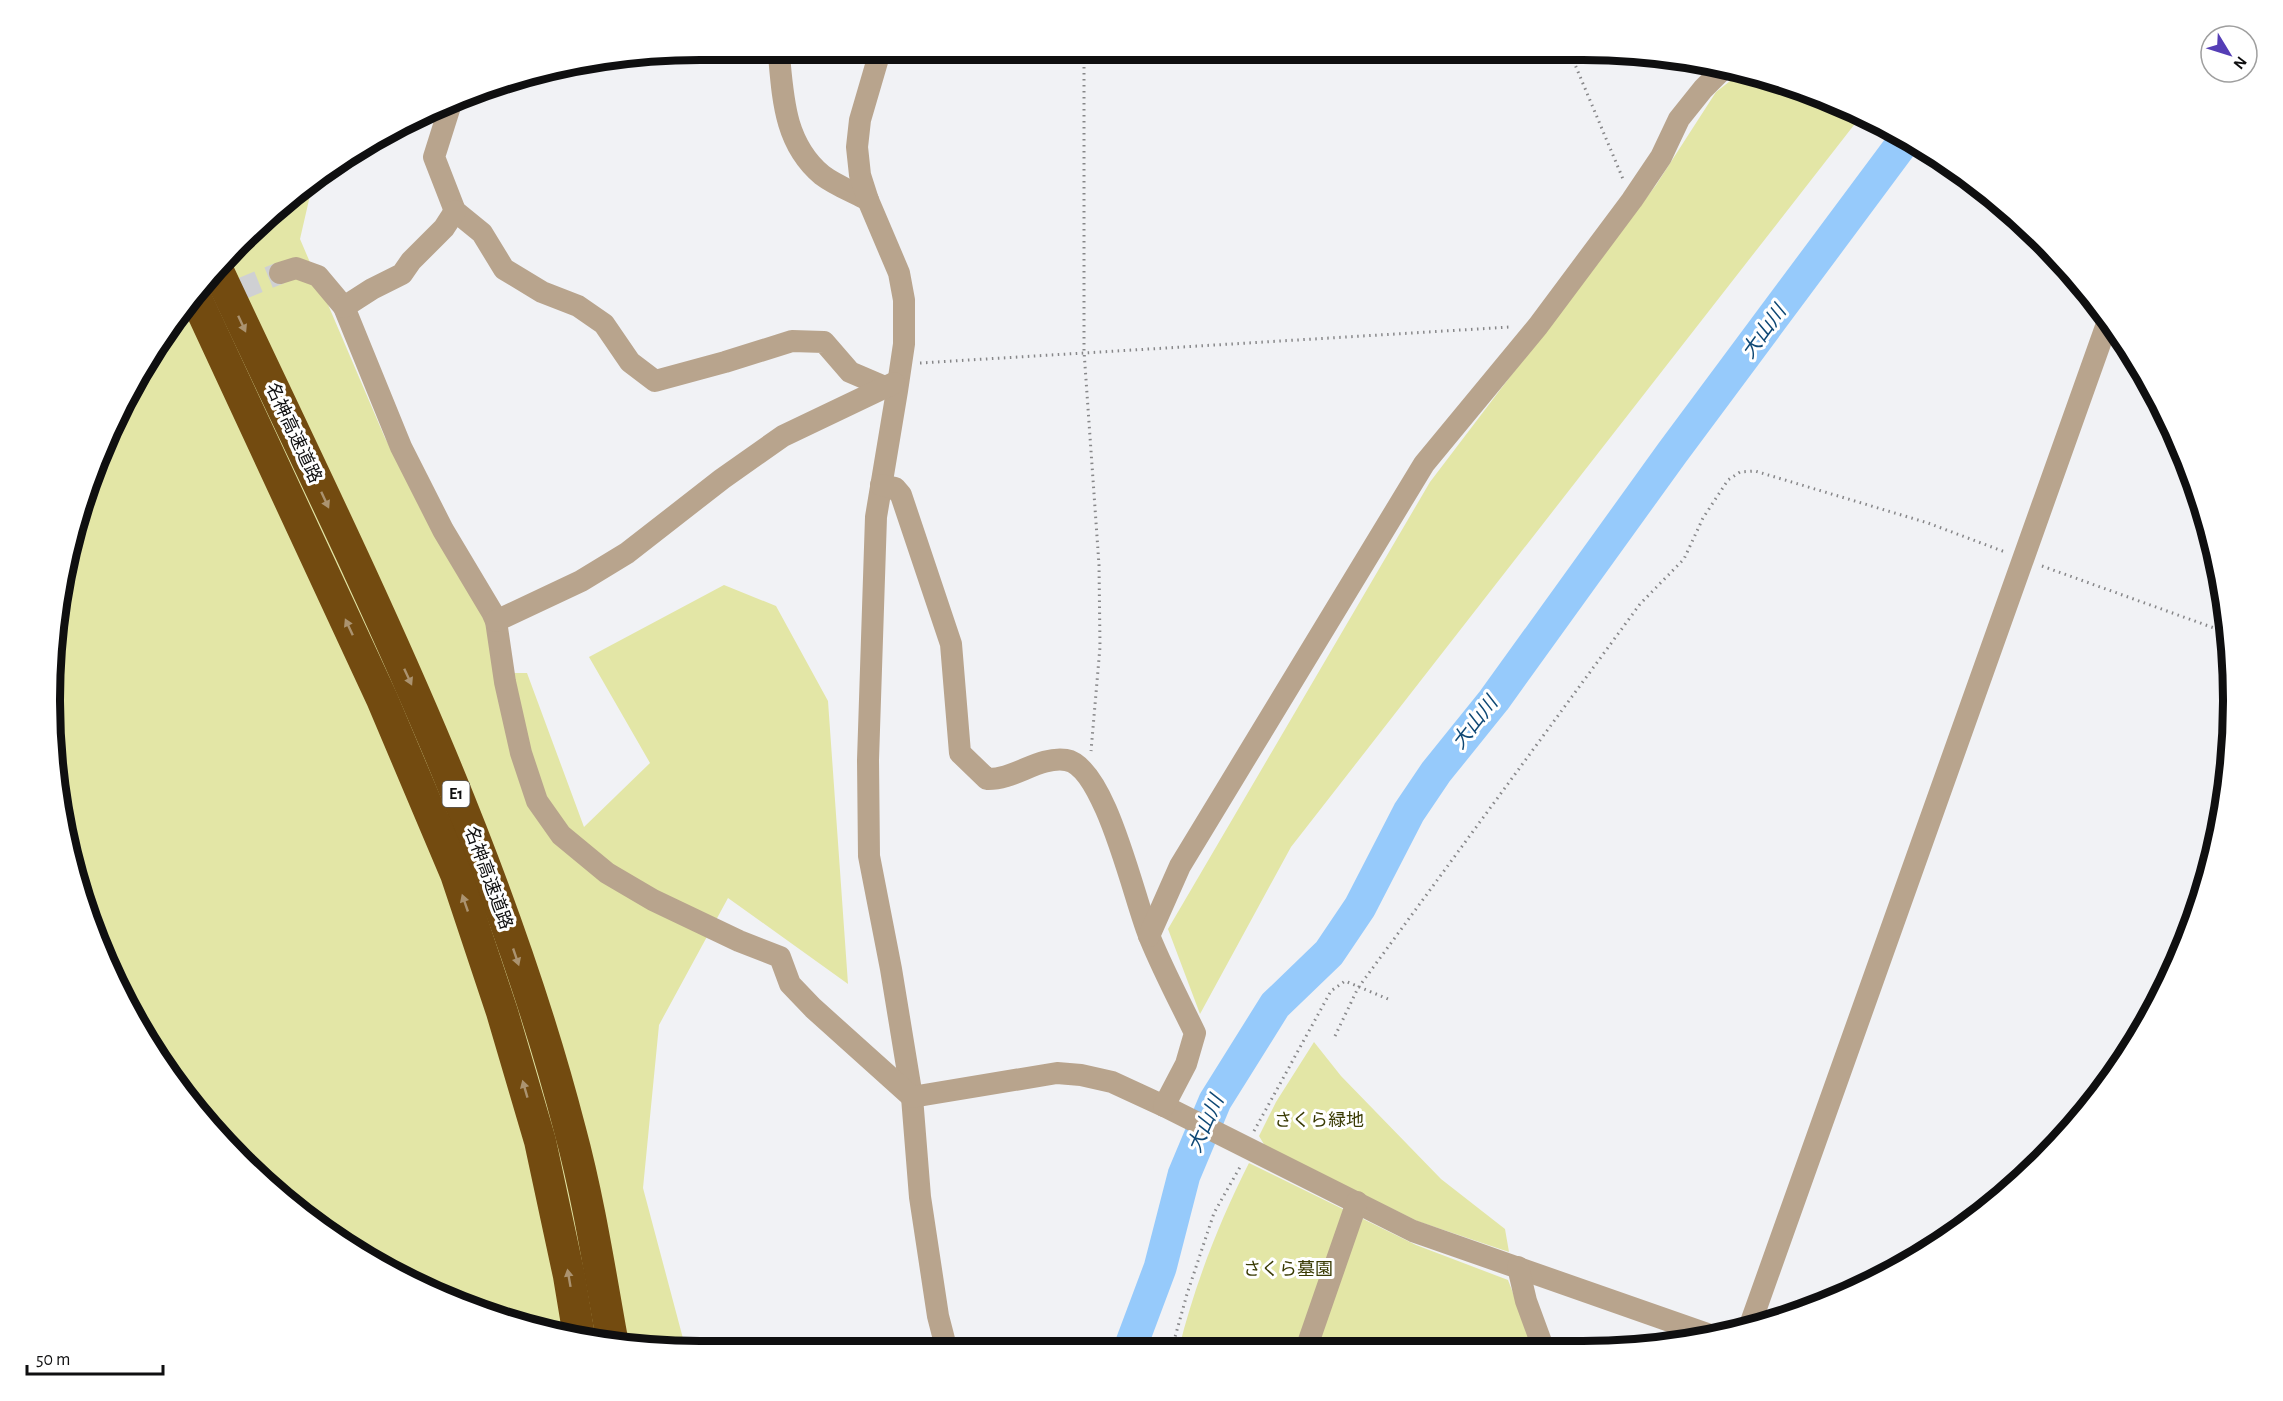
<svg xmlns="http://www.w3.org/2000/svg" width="2283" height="1401" font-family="'Alegreya Sans','Noto Sans JP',sans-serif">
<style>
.green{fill:#e3e6a6}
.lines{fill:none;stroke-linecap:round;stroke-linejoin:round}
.river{stroke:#96cafb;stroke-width:33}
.minor-tunnel{stroke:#cfd0d3;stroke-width:22;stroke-dasharray:22 11;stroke-linecap:butt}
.path{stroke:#878789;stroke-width:3;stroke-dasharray:1.5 4.5;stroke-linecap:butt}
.minor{stroke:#b8a48d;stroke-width:22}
.highway{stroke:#734b10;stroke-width:32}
.oneway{fill:#ab9370}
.labels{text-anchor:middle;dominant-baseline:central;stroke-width:6;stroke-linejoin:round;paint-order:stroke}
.shield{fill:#fff;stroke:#575758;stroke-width:1.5}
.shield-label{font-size:16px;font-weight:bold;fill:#0f0f10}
.street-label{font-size:18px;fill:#0f0f10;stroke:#fff}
.park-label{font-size:18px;fill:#393a03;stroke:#fff}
.water-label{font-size:20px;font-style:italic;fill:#0e4875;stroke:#fff}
.rim{fill:none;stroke:#0f0f10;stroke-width:8}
</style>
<rect width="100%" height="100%" fill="#f1f2f5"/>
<g class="green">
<path d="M1739,74L1831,99L1861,116L1291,847L1200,1014L1168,929L1430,482L1656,185L1716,92Z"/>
<path d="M314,178L300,239L385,438L486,618L497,673H527L584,827L650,763L589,657L724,585L776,606L828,701L848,984L728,898L659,1025L643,1188L685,1346H616L452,1302L304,1217L240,1161L159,1062L84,909L55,786L50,700L62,574L84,492L117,412L184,304L304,184Z"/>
<path d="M1314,1042L1341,1076L1441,1179L1505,1229L1509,1252L1417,1221L1265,1146L1259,1136L1276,1102Z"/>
<path d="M1249,1163L1416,1245L1508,1280L1535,1350L1179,1348C1195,1284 1219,1222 1249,1163Z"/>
</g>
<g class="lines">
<path class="river" d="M1130,1348L1160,1268L1184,1175L1215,1101L1275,1005L1329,953L1360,907L1409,812L1436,772L1494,700L1672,453L1904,141"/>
<path class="minor-tunnel" d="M177,315L280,273"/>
<g class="path">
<path d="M1084,55V351L1099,565L1100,647L1091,751"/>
<path d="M1571,55L1623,179"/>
<path d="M920,363L1510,327"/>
<path d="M2042,566L2228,633"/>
<path d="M1335,1036L1358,988L1640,604L1684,559L1703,518L1728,480L1740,472L1755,471L1928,523L2005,552"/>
<path d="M1254,1131L1331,991L1345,981L1388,999"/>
<path d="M1172,1348L1187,1294L1214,1213L1240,1167"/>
</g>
<g class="minor">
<path d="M779,55C783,100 785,144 822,175C835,185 853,192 868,200"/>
<path d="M879,55L860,120L857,147L860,175L868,200L899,273L904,300V344L897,391L876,517L868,760L869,856L891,969L912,1097L920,1197L938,1316L946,1347"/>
<path d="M452,100L434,157L455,211L482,233L504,269L542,292L578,306L604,324L630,362L655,381L725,362L792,341L824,342L850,372L885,387"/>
<path d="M280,273L296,268L318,276L344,307L401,447L443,530L492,612L496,621L505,682L521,753L537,801L561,835L607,873L653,900L739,941L780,957L790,984L813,1008L912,1097L1057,1073L1081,1075L1112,1082L1164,1106L1413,1231L1707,1334"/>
<path d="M344,307L372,289L402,274L411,261L444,228L455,211"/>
<path d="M881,485L895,488L901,495L951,644L960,753L987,779C1014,780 1039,756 1066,760C1106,766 1135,904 1150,938C1163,970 1180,1002 1195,1033L1186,1064L1164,1106"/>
<path d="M496,621L581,581L627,553L722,479L783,436L894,383"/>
<path d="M1149,936L1180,866L1424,464L1538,326L1632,200L1661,157L1679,119L1703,89L1722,70"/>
<path d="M1518,1267L1526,1301L1544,1350"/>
<path d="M1750,1325L2108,321"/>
<path d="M1306,1349L1357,1202"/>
</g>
<g class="highway">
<path d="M218,271C349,551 492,829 570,1130C589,1200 600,1273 613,1345"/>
<path d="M194,294L382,699L456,874L502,1012L540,1141L569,1276L579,1336"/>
</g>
</g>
<defs><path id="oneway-solid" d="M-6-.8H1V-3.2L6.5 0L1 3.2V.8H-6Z" transform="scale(1.5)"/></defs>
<g class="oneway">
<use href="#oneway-solid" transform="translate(242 324) rotate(65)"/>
<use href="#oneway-solid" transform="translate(325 500) rotate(65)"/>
<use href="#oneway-solid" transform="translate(349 627) rotate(-115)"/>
<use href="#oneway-solid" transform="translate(408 677) rotate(65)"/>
<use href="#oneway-solid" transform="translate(465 903) rotate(-109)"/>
<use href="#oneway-solid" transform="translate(516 957) rotate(71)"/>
<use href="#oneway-solid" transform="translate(525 1089) rotate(-106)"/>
<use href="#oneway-solid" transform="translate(569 1278) rotate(-100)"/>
</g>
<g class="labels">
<rect class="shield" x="442.5" y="781" width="27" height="26" rx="4.5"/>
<g class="shield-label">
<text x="456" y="794">E1</text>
</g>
<g class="street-label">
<text transform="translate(293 433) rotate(65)">名神高速道路</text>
<text transform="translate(488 878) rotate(70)">名神高速道路</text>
</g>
<g class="park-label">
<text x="1319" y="1121">さくら緑地</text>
<text x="1288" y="1270">さくら墓園</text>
</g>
<g class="water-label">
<text transform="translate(1764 332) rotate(-54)">大山川</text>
<text transform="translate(1475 723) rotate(-52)">大山川</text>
<text transform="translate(1206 1124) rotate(-66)">大山川</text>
</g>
</g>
<path d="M0 0H2283V1401H0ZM700 60H1583A640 640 0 0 1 2223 700V701A640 640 0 0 1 1583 1341H700A640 640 0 0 1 60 701V700A640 640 0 0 1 700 60Z" fill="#fff" fill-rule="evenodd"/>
<path class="rim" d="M700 60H1583A640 640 0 0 1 2223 700V701A640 640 0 0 1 1583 1341H700A640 640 0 0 1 60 701V700A640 640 0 0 1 700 60Z"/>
<g transform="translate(2229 54) rotate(128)"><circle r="28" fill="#ffffff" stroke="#9f9f9f" stroke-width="1.5"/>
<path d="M0-4.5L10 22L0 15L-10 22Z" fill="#553eb6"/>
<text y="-9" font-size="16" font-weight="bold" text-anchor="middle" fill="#0f0f10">N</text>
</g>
<path d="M27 1365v9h136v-9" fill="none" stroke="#0f0f10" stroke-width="3"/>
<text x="36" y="1365" font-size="18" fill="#0f0f10" stroke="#ffffff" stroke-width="4.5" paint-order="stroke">50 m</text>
</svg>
